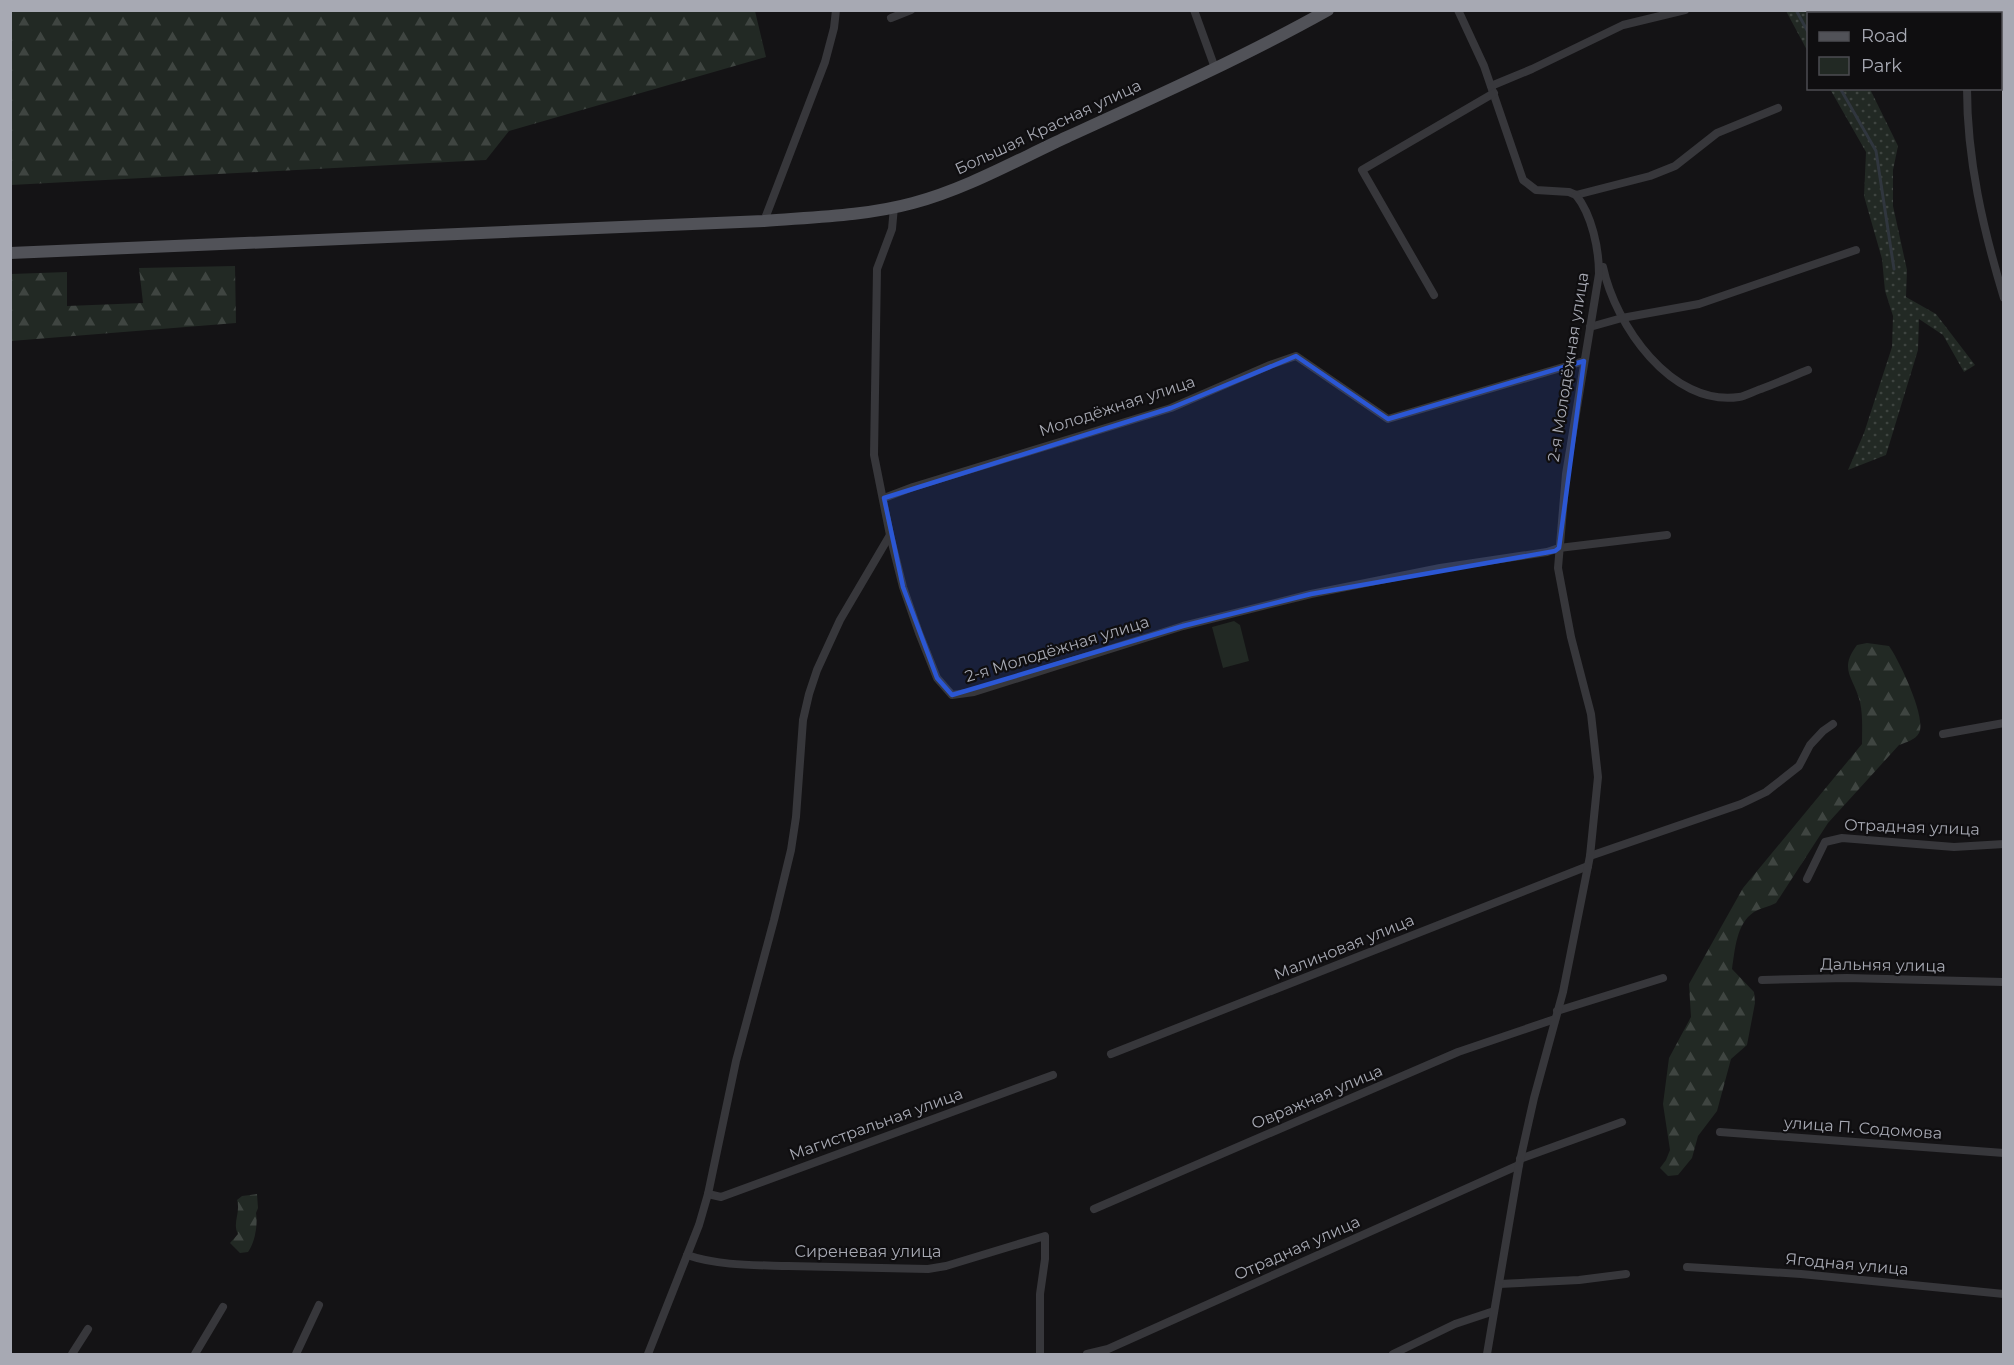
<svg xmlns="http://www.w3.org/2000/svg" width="2014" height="1365" font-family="Montserrat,sans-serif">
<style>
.green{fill:url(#green-dots)}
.forest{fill:url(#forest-firs)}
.pitch{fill:#222924}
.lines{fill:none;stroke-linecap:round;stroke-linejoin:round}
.stream{stroke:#30363e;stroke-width:3}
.street{stroke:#37373b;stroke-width:8}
.primary{stroke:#515258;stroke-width:12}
.marked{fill:#2b57d4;fill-opacity:0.2;stroke:#2b57d4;stroke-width:4.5;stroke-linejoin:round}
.labels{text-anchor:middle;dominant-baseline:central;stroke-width:4.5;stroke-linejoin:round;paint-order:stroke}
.street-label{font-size:16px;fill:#a7a9b3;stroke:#0f0e10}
</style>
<defs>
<pattern id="green-dots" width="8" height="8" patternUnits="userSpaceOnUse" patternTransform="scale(1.5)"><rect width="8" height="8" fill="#222924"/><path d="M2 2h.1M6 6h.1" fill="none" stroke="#3f4541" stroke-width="1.8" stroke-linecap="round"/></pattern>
<pattern id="forest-firs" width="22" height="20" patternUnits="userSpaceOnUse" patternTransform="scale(1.5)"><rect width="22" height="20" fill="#222924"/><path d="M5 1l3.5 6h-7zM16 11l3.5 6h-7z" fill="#3f4541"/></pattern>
</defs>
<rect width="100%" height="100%" fill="#141315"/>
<g class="green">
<path d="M1786,11H1821L1823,13L1808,14V52Z"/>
<path d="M1830,89H1870L1898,146L1893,170V206L1907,270L1906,297L1936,314L1975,365L1964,372L1943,335L1919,319L1918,350L1886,455L1848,470L1864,433L1892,347L1893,316L1885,291L1882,259L1864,196L1866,152Z"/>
</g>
<g class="forest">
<path d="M11,10L755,11L766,57L509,131L486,160L11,185Z"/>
<path d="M235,266L236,323L11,341V274L67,272V306L143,303L139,268Z"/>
<path d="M1867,643L1889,646C1899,660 1927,718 1919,733C1915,740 1907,742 1899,745L1828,823L1776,903C1769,907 1760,908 1754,912C1736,924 1735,950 1732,969L1754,992L1755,1003L1747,1045L1731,1059L1717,1111L1698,1136L1692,1158L1678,1175L1668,1176L1660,1168L1666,1160L1670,1150L1663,1104L1669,1058L1691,1017L1689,984L1743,888L1862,744C1862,730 1863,716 1860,702C1854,677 1838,670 1857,645Z"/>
<path d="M257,1194L258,1208L256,1213C258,1225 255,1242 248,1252L240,1253L230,1243L238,1234C232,1223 241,1212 237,1200L242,1196Z"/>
</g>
<path class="pitch" d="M1234,621L1240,625L1249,661L1223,668L1212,627Z"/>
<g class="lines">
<g class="stream">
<path d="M1796,10L1808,32"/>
<path d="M1840,88L1876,151L1894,269"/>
</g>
<g class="street">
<path d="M1194,10L1215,68"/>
<path d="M1458,10L1484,66L1523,180L1536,190L1569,192L1576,195L1650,176L1675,166L1717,133L1778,108"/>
<path d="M1938,10L1940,14"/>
<path d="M891,18L911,10"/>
<path d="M1491,86L1532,69L1623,25L1685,10"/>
<path d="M1967,88C1967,160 1983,229 2004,298"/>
<path d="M894,207L892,229L877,269L874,455L890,535L903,587L919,633L937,678L952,695L974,692L1183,626L1311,594L1440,568L1547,552L1559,548L1667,535"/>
<path d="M764,221L825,62L834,28L836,10"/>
<path d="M1603,267C1615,324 1671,407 1739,397C1746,396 1754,391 1761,389C1777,383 1793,376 1808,370"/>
<path d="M1434,295L1362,170L1494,93"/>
<path d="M1590,327L1622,318L1699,304L1856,250"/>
<path d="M884,498L913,487L1171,408L1270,365L1296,356L1388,419L1584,361"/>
<path d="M1943,734L2004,723"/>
<path d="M1590,856L1741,804L1766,792L1799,766L1810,745L1823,731L1833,724"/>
<path d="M1807,879L1825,842L1842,838L1954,847L2004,844"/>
<path d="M1762,980L1847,978L2004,982"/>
<path d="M1557,1011L1663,978"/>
<path d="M1111,1054L1588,866"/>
<path d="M1720,1132L2004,1153"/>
<path d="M1520,1159L1622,1122"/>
<path d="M708,1194L721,1197L1053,1075"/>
<path d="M1094,1209L1458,1052L1555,1019"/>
<path d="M687,1255C719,1266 755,1265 788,1266C835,1267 882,1268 928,1269L946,1266L1045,1236V1259L1040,1294V1354"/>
<path d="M1687,1267L1801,1274L2004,1294"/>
<path d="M1499,1284L1579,1280L1626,1274"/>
<path d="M72,1354L88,1329"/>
<path d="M195,1354L223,1307"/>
<path d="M296,1354L319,1305"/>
<path d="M648,1354L699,1225L708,1194L736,1061L774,920L791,850L796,817L803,720L809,694L817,670L840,620L890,535"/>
<path d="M1087,1354L1108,1349L1519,1165"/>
<path d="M1393,1354L1455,1324L1494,1311"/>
<path d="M1487,1354L1519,1165L1534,1098L1563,992L1590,856L1598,777L1591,714L1571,637L1558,568L1566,474L1599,274C1599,249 1592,215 1576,195"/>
</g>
<path class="primary" d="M10,253L764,221C814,217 865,216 913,203C966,189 1017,160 1067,137C1155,97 1244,57 1328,10"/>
</g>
<path class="marked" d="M1296,356L1388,419L1584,361L1559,548L1555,551L1311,594L1183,626L952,695L937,678L903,587L884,498L1171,408Z"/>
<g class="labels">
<g class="street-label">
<text transform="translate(1048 127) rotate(-25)">Большая Красная улица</text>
<text transform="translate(1568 367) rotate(-81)">2-я Молодёжная улица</text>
<text transform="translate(1117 406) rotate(-18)">Молодёжная улица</text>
<text transform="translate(1057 649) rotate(-17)">2-я Молодёжная улица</text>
<text transform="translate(1912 827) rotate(2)">Отрадная улица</text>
<text transform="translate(1344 947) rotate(-22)">Малиновая улица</text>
<text transform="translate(1883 965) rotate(1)">Дальняя улица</text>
<text transform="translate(1317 1097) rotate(-23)">Овражная улица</text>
<text transform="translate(876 1124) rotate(-20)">Магистральная улица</text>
<text transform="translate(1863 1128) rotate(4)">улица П. Содомова</text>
<text transform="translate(1297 1248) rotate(-24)">Отрадная улица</text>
<text x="868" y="1251">Сиреневая улица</text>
<text transform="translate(1847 1264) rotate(5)">Ягодная улица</text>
</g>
</g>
<rect width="2014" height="1365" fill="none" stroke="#a7a9b3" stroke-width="24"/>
<rect x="1807" y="12" width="195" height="78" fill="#0f0e10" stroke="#4c4c51" stroke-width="1.5"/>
<rect x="1819" y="32" width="30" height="9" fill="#515258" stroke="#4c4c51" stroke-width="1.5"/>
<text x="1861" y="42" font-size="18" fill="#a7a9b3">Road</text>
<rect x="1819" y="57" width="30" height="18" fill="#222924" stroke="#4c4c51" stroke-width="1.5"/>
<text x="1861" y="72" font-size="18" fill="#a7a9b3">Park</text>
</svg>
